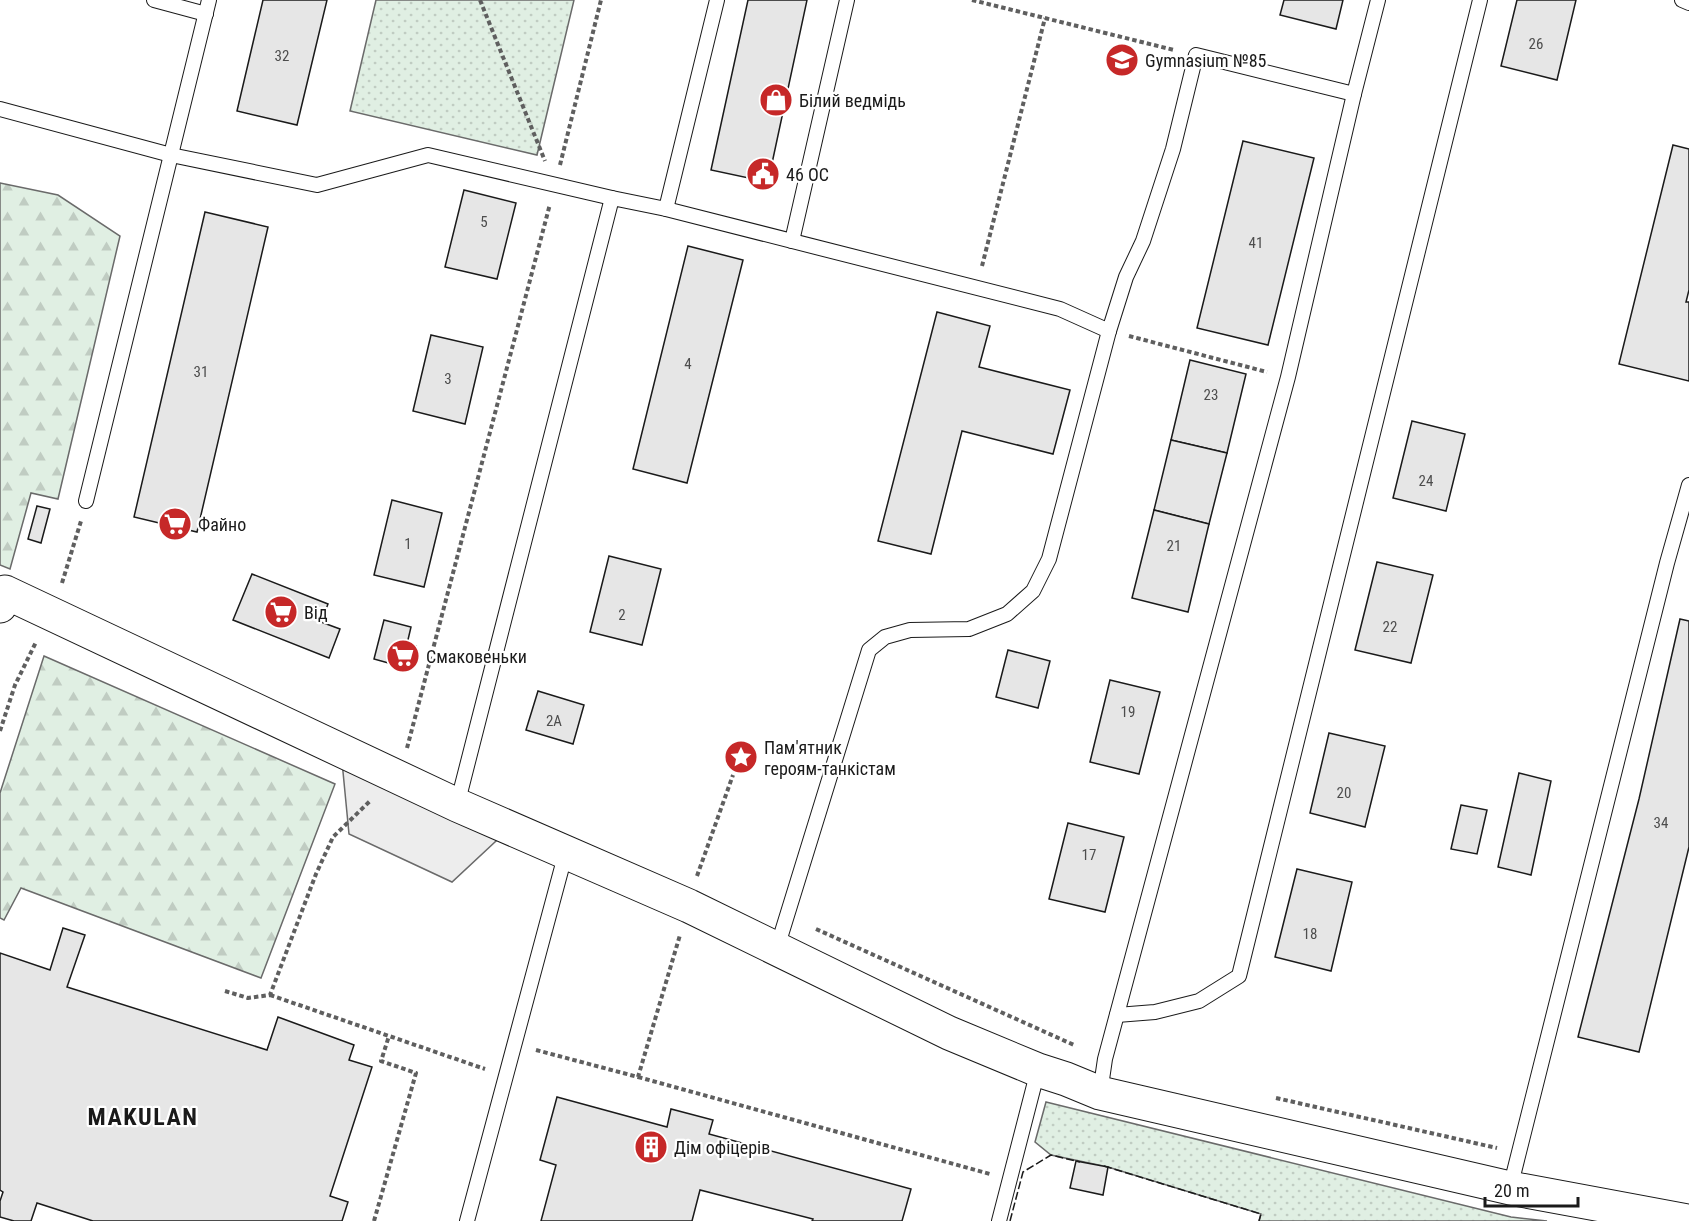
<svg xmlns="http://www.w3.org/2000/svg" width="1689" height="1221" font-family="'Roboto Condensed',sans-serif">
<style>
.grass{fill:url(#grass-dots);stroke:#6a6a6a;stroke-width:1.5}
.forest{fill:url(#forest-firs);stroke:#6a6a6a;stroke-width:1.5}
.parking{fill:#ededed;stroke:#6a6a6a;stroke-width:1.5}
.building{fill:#e6e6e6;stroke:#1a1a1a;stroke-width:1.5}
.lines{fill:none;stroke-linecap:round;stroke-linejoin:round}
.lane-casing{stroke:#1a1a1a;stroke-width:16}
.secondary-casing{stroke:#1a1a1a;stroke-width:35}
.path{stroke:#5f5f5f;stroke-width:4;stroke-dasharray:4.5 3;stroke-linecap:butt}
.lane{stroke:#fff;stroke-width:14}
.secondary{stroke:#fff;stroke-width:33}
.fence{stroke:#1a1a1a;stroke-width:1.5;stroke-dasharray:8 3;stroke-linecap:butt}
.labels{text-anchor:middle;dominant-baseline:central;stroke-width:4.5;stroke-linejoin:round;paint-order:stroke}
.number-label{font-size:15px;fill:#4d4d4d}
.poi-label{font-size:18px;fill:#1a1a1a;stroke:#fff;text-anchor:start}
.district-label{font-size:24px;font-weight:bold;letter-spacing:1.5px;fill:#1a1a1a;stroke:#fff}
</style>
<defs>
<pattern id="grass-dots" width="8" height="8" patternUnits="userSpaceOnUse" patternTransform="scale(1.5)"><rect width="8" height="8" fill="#e0efe3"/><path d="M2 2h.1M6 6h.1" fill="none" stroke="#c0ccc2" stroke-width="1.8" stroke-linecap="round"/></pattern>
<pattern id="forest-firs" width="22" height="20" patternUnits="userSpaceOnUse" patternTransform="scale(1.5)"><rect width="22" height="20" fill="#e0efe3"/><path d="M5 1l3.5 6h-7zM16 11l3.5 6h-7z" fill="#c0ccc2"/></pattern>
</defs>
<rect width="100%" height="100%" fill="#fff"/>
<g class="grass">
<path d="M376,0H574L537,155L350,111Z"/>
<path d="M1046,1102L1511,1217L1547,1221H1259L1261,1214L1108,1167L1051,1155L1035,1142Z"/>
</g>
<g class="forest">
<path d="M0,183L58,195L120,236L58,499L31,493L10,569L0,565Z"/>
<path d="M44,656L335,784L261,978L21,888L4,920L0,918V793Z"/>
</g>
<path class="parking" d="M341,751L510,828L452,882L349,834Z"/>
<g class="building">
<path d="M263,0H327L297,125L237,111Z"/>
<path d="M748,0H807L768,182L711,170Z"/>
<path d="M1284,0H1343L1336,29L1280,15Z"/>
<path d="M1517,0H1576L1557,80L1501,66Z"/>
<path d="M1243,141L1314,158L1268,345L1197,328Z"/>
<path d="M1673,145L1689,149V290L1686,302H1689V381L1619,364Z"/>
<path d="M464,190L516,203L497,279L445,267Z"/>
<path d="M205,212L268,227L197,532L134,517Z"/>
<path d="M688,246L743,260L687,483L633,469Z"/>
<path d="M937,312L990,326L979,367L1070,390L1053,454L962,431L931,554L878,541Z"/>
<path d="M431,335L483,347L465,424L413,411Z"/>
<path d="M1190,360L1246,374L1227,453L1171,440Z"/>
<path d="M1412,421L1465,434L1446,511L1393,498Z"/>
<path d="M1171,440L1227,453L1209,524L1154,510Z"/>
<path d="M392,500L442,513L424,587L374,575Z"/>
<path d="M37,506L50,509L41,543L28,539Z"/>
<path d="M1154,510L1209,524L1188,612L1132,598Z"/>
<path d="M609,556L661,569L642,645L590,632Z"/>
<path d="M1377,562L1433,575L1411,663L1355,650Z"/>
<path d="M252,574L328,604L321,622L340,629L329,658L233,620Z"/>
<path d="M1680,619L1689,621V847L1639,1052L1578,1037L1639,799Z"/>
<path d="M384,620L411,627L407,644L416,646L410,669L374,659Z"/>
<path d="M1008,650L1050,661L1038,708L996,697Z"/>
<path d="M1110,680L1160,692L1139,774L1090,762Z"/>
<path d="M538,691L584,705L573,744L526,730Z"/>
<path d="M1329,733L1385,746L1365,827L1310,813Z"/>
<path d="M1519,773L1551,781L1531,875L1498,867Z"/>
<path d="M1461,805L1487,810L1477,854L1451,849Z"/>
<path d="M1068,823L1124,837L1105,912L1049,899Z"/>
<path d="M1297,869L1352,882L1331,971L1275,957Z"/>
<path d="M63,928L85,935L67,987L267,1050L278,1017L354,1045L349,1060L372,1067L330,1196L348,1202L342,1221H93L37,1203L31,1221H14L0,1217V1201L3,1192L0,1190V953L50,970Z"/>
<path d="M557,1097L667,1127L671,1109L713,1120L709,1134L911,1189L902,1221H812L813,1219L700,1190L692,1221H541L556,1165L540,1160Z"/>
<path d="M1076,1161L1108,1167L1103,1195L1070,1188Z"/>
</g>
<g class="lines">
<defs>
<g id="lane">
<path d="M154,0L206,14"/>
<path d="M1682,0L1689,3"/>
<path d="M0,109L171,155L317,185L428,155L612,198"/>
<path d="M666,209L1060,309L1109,331L1126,277L1143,241L1173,149L1196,55L1354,94"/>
<path d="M792,241L847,0"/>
<path d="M86,501L209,0"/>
<path d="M457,805L612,198L666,209L717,0"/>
<path d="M777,948L869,650L885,637L910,630L969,629L1007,614L1033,591L1049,559L1109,331"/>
<path d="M1117,1015L1155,1012L1199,1001L1239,976L1480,0"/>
<path d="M1100,1093L1105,1059L1288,377L1354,94L1378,0"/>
<path d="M1510,1188L1667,563L1689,485"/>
<path d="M467,1221L566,852"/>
<path d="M999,1221L1038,1070"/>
</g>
<path id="secondary" d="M0,606L5,592L457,805L689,906L949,1033L1038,1070L1066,1079L1100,1093L1510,1188L1688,1221"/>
</defs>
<use href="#lane" class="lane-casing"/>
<use href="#secondary" class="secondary-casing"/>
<g class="path">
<path d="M480,0L545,161"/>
<path d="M972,0L1174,50"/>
<path d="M560,165L601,0"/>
<path d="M982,266L1045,18"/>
<path d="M1129,336L1267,372"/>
<path d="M62,583L81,521"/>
<path d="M0,731L15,685L36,642"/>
<path d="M407,748L550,204"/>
<path d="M697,876L733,775"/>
<path d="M816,929L1074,1045"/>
<path d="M225,991L248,998L270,995L316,874L333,837L371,800"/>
<path d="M270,995L485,1069"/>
<path d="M536,1050L638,1077L680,935"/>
<path d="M638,1077L990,1174"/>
<path d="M1276,1098L1497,1148"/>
<path d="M374,1221L416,1073L381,1061L389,1036"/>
</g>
<use href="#lane" class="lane"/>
<use href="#secondary" class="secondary"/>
<g class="fence">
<path d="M1104,1166L1261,1214L1259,1221"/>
<path d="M1010,1221L1023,1172L1051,1155L1080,1162"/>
</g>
</g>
<defs>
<symbol id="school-disc" viewBox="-11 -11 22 22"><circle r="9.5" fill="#c62828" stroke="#fff"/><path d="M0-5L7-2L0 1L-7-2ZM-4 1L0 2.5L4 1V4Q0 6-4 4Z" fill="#fff"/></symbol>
<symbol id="shop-disc" viewBox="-11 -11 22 22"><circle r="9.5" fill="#c62828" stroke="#fff"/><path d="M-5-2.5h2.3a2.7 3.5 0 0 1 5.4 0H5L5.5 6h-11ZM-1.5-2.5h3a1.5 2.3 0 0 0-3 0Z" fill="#fff"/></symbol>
<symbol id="civic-disc" viewBox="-11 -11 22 22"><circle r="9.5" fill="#c62828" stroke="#fff"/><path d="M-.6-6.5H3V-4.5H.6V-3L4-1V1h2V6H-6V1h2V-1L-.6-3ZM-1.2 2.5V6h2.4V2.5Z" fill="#fff"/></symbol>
<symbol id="supermarket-disc" viewBox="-11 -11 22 22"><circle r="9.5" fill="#c62828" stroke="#fff"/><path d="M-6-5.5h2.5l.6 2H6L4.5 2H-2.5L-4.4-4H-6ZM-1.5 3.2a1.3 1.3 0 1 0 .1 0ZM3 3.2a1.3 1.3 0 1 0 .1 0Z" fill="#fff"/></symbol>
<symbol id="sight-disc" viewBox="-11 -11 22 22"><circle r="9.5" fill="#c62828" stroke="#fff"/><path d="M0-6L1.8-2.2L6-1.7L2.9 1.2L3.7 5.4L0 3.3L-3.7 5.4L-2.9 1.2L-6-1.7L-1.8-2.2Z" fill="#fff"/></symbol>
<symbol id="building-disc" viewBox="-11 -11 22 22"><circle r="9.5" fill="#c62828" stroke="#fff"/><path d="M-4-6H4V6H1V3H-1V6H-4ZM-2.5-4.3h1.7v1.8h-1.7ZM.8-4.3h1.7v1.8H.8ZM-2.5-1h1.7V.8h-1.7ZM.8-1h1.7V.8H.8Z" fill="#fff"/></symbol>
</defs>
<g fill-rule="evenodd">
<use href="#school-disc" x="1103" y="41" width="38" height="38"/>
<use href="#shop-disc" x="757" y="81" width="38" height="38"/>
<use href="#civic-disc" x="744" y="155" width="38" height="38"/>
<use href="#supermarket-disc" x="156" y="505" width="38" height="38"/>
<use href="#supermarket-disc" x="262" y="593" width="38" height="38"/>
<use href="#supermarket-disc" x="384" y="637" width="38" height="38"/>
<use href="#sight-disc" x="722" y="738" width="38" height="38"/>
<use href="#building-disc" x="632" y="1128" width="38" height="38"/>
</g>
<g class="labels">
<g class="number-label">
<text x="1536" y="44">26</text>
<text x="282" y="56">32</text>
<text x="484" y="222">5</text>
<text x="1256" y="243">41</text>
<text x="688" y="364">4</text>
<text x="201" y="372">31</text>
<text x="448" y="379">3</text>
<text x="1211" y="395">23</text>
<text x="1426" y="481">24</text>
<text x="408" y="544">1</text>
<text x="1174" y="546">21</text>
<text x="622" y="615">2</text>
<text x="1390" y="627">22</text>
<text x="1128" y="712">19</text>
<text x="554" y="721">2А</text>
<text x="1344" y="793">20</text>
<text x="1661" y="823">34</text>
<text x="1089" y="855">17</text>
<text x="1310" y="934">18</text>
</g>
<g class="poi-label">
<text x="1145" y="60">Gymnasium №85</text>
<text x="799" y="100">Білий ведмідь</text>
<text x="786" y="174">46 ОС</text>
<text x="198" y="524">Файно</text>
<text x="304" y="612">Від</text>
<text x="426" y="656">Смаковеньки</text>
<text x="764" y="747">Пам'ятник<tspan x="764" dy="21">героям-танкістам</tspan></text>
<text x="674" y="1147">Дім офіцерів</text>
</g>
<g class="district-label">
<text x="143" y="1117">MAKULAN</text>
</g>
</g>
<path d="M1485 1197v9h93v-9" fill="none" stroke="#1a1a1a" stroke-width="3"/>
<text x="1494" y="1197" font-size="18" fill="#1a1a1a" stroke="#ffffff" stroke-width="4.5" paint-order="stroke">20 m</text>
</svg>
